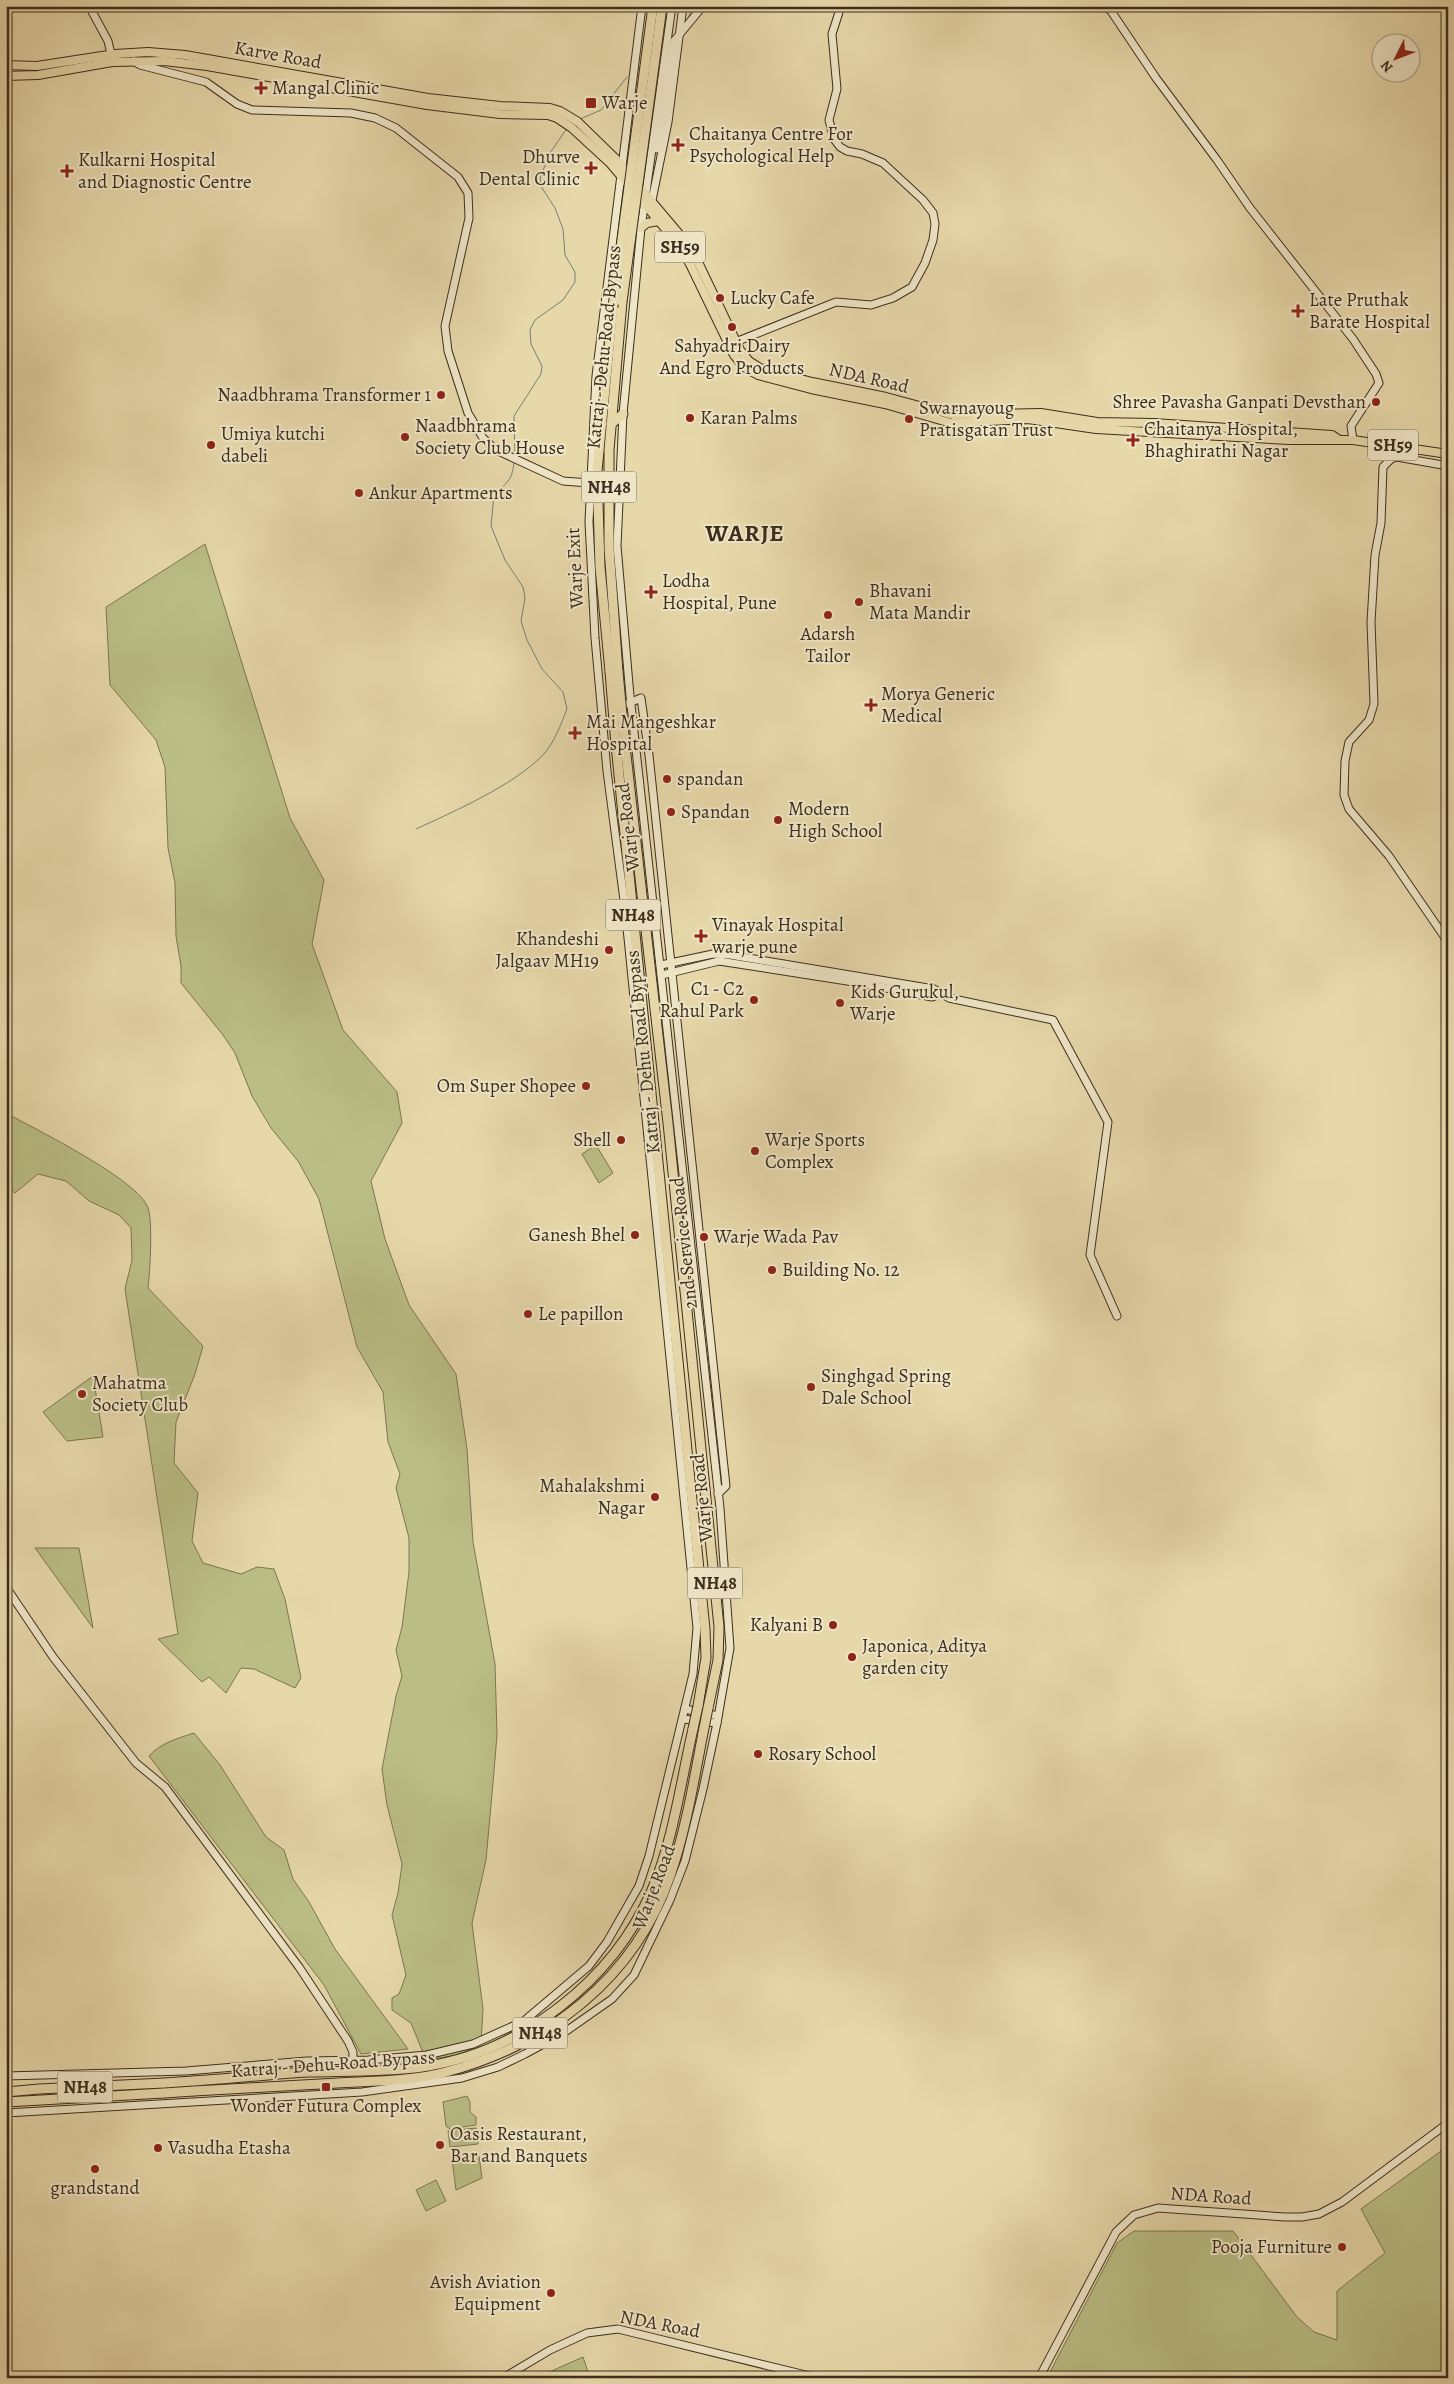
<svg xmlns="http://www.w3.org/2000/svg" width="1454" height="2384" font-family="Alegreya,serif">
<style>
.green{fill:#babe85;stroke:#7c7650}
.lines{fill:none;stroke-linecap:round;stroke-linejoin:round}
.stream{stroke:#768078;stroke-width:1}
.secondary-casing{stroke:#3d2e1c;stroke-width:9}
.primary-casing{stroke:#3d2e1c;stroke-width:10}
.highway-casing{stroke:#3d2e1c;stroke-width:11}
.secondary{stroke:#efe6c8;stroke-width:7}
.primary{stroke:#e7d8aa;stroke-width:8}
.highway{stroke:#e7d8aa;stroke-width:9}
.highway-bridge-casing{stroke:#3d2e1c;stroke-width:11;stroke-linecap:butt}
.highway-bridge{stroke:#e7d8aa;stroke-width:9}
.poi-dot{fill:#8f2418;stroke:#efe6c8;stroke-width:2}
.labels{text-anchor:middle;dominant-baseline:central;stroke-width:4;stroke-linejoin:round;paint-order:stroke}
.shield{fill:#efe6c8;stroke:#726550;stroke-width:1}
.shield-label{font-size:18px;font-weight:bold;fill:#3d2e1c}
.street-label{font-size:19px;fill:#3d2e1c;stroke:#efe6c8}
.poi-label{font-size:19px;fill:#3d2e1c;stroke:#efe6c8;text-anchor:start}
.district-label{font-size:24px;font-weight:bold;letter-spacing:1px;fill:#3d2e1c;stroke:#efe6c8}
</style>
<rect width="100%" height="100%" fill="#e7d8aa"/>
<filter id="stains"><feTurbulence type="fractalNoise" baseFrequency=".004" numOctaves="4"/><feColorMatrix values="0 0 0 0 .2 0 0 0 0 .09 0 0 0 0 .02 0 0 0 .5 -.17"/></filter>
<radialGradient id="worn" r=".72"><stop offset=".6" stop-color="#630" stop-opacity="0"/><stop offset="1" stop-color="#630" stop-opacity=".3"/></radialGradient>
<g class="green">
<path d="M205,544L290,818L324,880L312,944L343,1030L397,1092L402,1123L371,1181L385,1239L409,1305L456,1374L467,1449L473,1542L495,1664L497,1735L493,1783L486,1860L472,1923L483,2009L481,2044L459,2055L426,2060L411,2023L392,2010V1998L399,1994L406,1975L392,1915L398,1893L402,1864L387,1805L382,1769L396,1696L402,1676L396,1650L402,1627L409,1572V1538L396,1488L400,1474L388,1442L383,1392L357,1347L319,1199L298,1161L271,1128L252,1096L235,1053L223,1035L181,983V966L176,936L175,883L168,848L165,767L156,740L110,685L106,607Z"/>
<path d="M6,1113C35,1129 139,1180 148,1208C153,1221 150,1272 148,1288L203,1346L195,1374L176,1422L174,1463L198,1493L192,1541L203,1563L241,1574L257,1567L274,1569L285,1599L301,1678L295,1688L254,1669L241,1668L226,1693L209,1677L202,1682L158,1639L178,1634L125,1289L132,1260L131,1228L119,1215L89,1201L66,1181L38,1174L15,1193L6,1187Z"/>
<path d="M596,1145L613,1173L599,1183L582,1154Z"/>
<path d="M93,1376L103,1437L67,1441L43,1412Z"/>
<path d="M35,1548H79L93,1628Z"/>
<path d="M194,1733L220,1765L266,1837L284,1850L293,1879L309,1902L335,1949L408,2049L361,2054L324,1985L149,1756C160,1743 179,1738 194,1733Z"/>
<path d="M467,2096L470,2102V2112L476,2117V2125L450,2129L446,2126L443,2102Z"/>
<path d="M476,2128L478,2144L450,2147L448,2131Z"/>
<path d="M1448,2146V2378H1047L1117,2243L1134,2231H1233L1297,2317L1314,2332L1337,2340V2291L1385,2253L1361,2209Z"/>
<path d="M479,2156L482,2178L456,2190L452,2159Z"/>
<path d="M436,2180L446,2201L426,2211L416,2190Z"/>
<path d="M583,2357L590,2378H536Z"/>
</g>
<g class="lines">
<g class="stream">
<path d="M689,16L693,6"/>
<path d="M578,120L601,110L627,77"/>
<path d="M515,456L514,416L541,374L542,366L531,344L530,330L535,320L563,300L575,282V272L565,255L563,229L555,208L542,188L540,178L550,153L567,128"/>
<path d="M416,829C455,811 512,786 542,756C554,744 561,724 567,709L563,692L542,669L527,640L521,621L525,598L523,587L505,560L491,526L494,495C506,482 512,483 514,462"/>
</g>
<defs>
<g id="secondary">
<path d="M89,6L108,41L111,54"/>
<path d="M1104,6L1111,11L1156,78L1217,160L1250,208L1353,339L1376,374L1379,383L1351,426L1353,440"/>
<path d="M134,61L140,65L206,82L237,104L252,110L351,113L375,118L396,128L458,177L468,193L469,218L445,326L448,351L468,413L483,438L496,450L563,481L589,483"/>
<path d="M657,149L674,41L703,6"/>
<path d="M651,205L668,122L683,6"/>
<path d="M733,343L836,302L871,305L893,298L912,287L925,263L933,240L935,224L933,213L923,200L883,163L862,154L847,151L840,147L834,139L829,120L837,89L832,34L841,6"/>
<path d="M1448,466L1397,457L1391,459L1383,467L1381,523L1375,555L1371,622L1374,704L1369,720L1349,742L1345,761L1344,795L1349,809L1389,856L1448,942"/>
<path d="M627,704L641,698L649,755L726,1486L718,1494"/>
<path d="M661,965L713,954L730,955L934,989L949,998L1053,1020L1108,1122L1090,1255L1117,1316"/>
<path d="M662,975L719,961L860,983L932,997L941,994"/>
<path d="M6,1587L53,1657L136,1763L165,1787L299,1967L348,2041L353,2052V2059"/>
<path d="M685,1709L718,1716"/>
<path d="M683,1719L717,1723"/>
<path d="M6,2076L186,2071L307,2061L368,2060L427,2055L473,2044L524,2021L589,1966L607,1942L639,1886L649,1856L693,1674L697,1628L625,908L607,771L595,638L589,522L596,376L642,6"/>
<path d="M6,2113L362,2092L462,2078L498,2067L525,2054L562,2034L612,1999L634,1975L670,1900L685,1861L703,1789L717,1723L730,1648L720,1508L630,696L617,546L623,414L641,228L672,6"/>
<path d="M503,2378L550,2350L587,2333L618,2329L818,2378"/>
<path d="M1039,2378L1116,2232L1134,2215L1158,2208L1285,2217H1302L1319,2214L1342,2202L1448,2123"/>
</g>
<g id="primary">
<path d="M6,65L37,66L115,54L148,52L185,55L428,98L500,106L550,108L560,111L578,122L615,158L685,241L697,260L740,350L749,361L760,368L812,382L886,397L953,415L1041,413L1097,422L1154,423L1332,435L1338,439"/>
<path d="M6,76L38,75L112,62L164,61L207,66L427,105L500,114L548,115L557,118L572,128L610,163L679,245L690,264L734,355L744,367L758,375L811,389L885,404L951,423L1028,419L1096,429L1289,440H1353L1448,454"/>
<path d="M641,228L647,223L659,221"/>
</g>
<g id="highway">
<path d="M611,424L623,414"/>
<path d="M610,672L600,567L597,471L613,307"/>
<path d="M618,672L609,548V450L622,302"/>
<path d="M616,745L705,1629L706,1658L698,1706"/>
<path d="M625,746L668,1123L719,1627L718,1660L708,1708"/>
<path d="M193,2081C231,2079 270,2074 309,2072C346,2071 385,2072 422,2067C520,2053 613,1981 652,1890C673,1841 681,1781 693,1729"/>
<path d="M194,2091C242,2088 290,2086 338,2083C373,2081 412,2081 446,2072C548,2045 635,1978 670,1876C686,1830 694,1780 703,1733"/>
<path d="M6,2092L39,2089L164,2083"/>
<path d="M6,2102L164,2093"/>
</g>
</defs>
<use href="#secondary" class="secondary-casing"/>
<use href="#primary" class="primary-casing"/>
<use href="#highway" class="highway-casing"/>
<use href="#secondary" class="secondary"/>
<use href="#primary" class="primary"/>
<use href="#highway" class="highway"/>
<defs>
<g id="highway-bridge">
<path d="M622,302L662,7"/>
<path d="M613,307L653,6"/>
<path d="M610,672L616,745"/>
<path d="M618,672L625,746"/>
<path d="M693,1729L698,1706"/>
<path d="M703,1733L708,1708"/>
<path d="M164,2083L193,2081"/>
<path d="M164,2093L194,2091"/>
</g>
</defs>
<use href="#highway-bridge" class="highway-bridge-casing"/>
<use href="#highway-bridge" class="highway-bridge"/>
</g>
<g class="poi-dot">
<path d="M258.5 80.5h5v5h5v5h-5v5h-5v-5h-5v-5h5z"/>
<rect x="585" y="97" width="12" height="12" rx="2.5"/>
<path d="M675.5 137.5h5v5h5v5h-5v5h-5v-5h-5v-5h5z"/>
<path d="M588.5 160.5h5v5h5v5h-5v5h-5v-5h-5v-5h5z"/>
<path d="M64.5 163.5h5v5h5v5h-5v5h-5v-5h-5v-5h5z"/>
<circle cx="720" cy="298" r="5"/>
<path d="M1295.5 303.5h5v5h5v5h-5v5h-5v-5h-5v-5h5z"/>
<circle cx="732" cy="327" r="5"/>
<circle cx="441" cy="395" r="5"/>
<circle cx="1376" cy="402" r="5"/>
<circle cx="690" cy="418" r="5"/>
<circle cx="909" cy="419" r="5"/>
<circle cx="405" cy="437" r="5"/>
<path d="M1130.5 432.5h5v5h5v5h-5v5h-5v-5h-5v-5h5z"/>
<circle cx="211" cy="445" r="5"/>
<circle cx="359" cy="493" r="5"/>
<path d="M648.5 584.5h5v5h5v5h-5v5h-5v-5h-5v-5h5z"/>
<circle cx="859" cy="602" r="5"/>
<circle cx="828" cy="615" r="5"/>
<path d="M868.5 697.5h5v5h5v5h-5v5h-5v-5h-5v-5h5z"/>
<path d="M572.5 725.5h5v5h5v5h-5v5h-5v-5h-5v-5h5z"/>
<circle cx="667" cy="779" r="5"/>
<circle cx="671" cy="812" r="5"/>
<circle cx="778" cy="820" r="5"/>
<path d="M698.5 928.5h5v5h5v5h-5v5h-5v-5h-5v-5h5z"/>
<circle cx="609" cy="950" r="5"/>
<circle cx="754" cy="1000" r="5"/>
<circle cx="840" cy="1003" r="5"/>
<circle cx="586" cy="1086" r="5"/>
<circle cx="621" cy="1140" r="5"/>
<circle cx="755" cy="1151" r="5"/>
<circle cx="635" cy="1235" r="5"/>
<circle cx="704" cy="1237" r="5"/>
<circle cx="772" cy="1270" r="5"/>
<circle cx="528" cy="1314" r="5"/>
<circle cx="811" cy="1387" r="5"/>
<circle cx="82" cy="1394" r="5"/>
<circle cx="655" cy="1497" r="5"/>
<circle cx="833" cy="1625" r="5"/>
<circle cx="852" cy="1657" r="5"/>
<circle cx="758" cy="1754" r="5"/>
<rect x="321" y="2082" width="10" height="10" rx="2.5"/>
<circle cx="440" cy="2145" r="5"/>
<circle cx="158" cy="2148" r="5"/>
<circle cx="95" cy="2169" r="5"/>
<circle cx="1342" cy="2247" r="5"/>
<circle cx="551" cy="2293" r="5"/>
</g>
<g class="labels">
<g class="shield">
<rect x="655" y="231.5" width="50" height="31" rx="4"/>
<rect x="1368" y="429.5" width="50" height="31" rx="4"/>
<rect x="581.5" y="471.5" width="55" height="31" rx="4"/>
<rect x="605.5" y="899.5" width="55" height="31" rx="4"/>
<rect x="687.5" y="1567.5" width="55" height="31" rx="4"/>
<rect x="512.5" y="2017.5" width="55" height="31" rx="4"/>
<rect x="57.5" y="2071.5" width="55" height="31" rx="4"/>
</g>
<g class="shield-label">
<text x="680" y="247">SH59</text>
<text x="1393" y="445">SH59</text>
<text x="609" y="487">NH48</text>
<text x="633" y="915">NH48</text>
<text x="715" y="1583">NH48</text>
<text x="540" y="2033">NH48</text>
<text x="85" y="2087">NH48</text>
</g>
<g class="street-label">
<text transform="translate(278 55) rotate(10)">Karve Road</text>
<text transform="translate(604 347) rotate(-84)">Katraj - Dehu Road Bypass</text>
<text transform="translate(869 378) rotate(13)">NDA Road</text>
<text transform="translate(575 568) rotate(-93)">Warje Exit</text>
<text transform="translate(628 827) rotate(-97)">Warje Road</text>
<text transform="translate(643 1052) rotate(-96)">Katraj - Dehu Road Bypass</text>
<text transform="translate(684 1243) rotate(-96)">2nd Service Road</text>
<text transform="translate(702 1498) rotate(-96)">Warje Road</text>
<text transform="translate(654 1887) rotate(-69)">Warje Road</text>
<text transform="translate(333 2064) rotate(-4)">Katraj - Dehu Road Bypass</text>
<text transform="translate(1211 2196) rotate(4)">NDA Road</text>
<text transform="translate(660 2324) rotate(11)">NDA Road</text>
</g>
<g class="poi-label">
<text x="272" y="88">Mangal Clinic</text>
<text x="602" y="103">Warje</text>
<text x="689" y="134">Chaitanya Centre For<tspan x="689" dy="22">Psychological Help</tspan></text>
<text x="580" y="157" text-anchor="end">Dhurve<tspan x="580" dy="22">Dental Clinic</tspan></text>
<text x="78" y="160">Kulkarni Hospital<tspan x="78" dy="22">and Diagnostic Centre</tspan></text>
<text x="730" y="298">Lucky Cafe</text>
<text x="1309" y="300">Late Pruthak<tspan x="1309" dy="22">Barate Hospital</tspan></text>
<text x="732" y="346" text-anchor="middle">Sahyadri Dairy<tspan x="732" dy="22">And Egro Products</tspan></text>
<text x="431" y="395" text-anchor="end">Naadbhrama Transformer 1</text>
<text x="1366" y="402" text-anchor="end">Shree Pavasha Ganpati Devsthan</text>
<text x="919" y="408">Swarnayoug<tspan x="919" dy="22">Pratisgatan Trust</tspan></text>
<text x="700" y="418">Karan Palms</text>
<text x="415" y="426">Naadbhrama<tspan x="415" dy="22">Society Club House</tspan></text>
<text x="1144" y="429">Chaitanya Hospital,<tspan x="1144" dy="22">Bhaghirathi Nagar</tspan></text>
<text x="221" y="434">Umiya kutchi<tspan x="221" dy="22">dabeli</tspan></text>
<text x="369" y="493">Ankur Apartments</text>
<text x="662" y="581">Lodha<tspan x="662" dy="22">Hospital, Pune</tspan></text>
<text x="869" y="591">Bhavani<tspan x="869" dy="22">Mata Mandir</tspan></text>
<text x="828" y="634" text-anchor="middle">Adarsh<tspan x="828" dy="22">Tailor</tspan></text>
<text x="881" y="694">Morya Generic<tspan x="881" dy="22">Medical</tspan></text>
<text x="586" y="722">Mai Mangeshkar<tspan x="586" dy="22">Hospital</tspan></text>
<text x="677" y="779">spandan</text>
<text x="788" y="809">Modern<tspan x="788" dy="22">High School</tspan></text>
<text x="681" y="812">Spandan</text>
<text x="712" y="925">Vinayak Hospital<tspan x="712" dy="22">warje pune</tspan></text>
<text x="599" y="939" text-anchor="end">Khandeshi<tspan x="599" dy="22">Jalgaav MH19</tspan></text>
<text x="744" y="989" text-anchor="end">C1 - C2<tspan x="744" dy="22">Rahul Park</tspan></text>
<text x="850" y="992">Kids Gurukul,<tspan x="850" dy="22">Warje</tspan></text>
<text x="576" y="1086" text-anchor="end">Om Super Shopee</text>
<text x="611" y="1140" text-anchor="end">Shell</text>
<text x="765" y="1140">Warje Sports<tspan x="765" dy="22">Complex</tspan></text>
<text x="625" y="1235" text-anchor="end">Ganesh Bhel</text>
<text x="714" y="1237">Warje Wada Pav</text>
<text x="782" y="1270">Building No. 12</text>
<text x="538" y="1314">Le papillon</text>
<text x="821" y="1376">Singhgad Spring<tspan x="821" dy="22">Dale School</tspan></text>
<text x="92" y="1383">Mahatma<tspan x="92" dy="22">Society Club</tspan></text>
<text x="645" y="1486" text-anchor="end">Mahalakshmi<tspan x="645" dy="22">Nagar</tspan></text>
<text x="823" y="1625" text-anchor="end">Kalyani B</text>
<text x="862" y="1646">Japonica, Aditya<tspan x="862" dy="22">garden city</tspan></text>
<text x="768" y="1754">Rosary School</text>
<text x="326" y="2106" text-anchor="middle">Wonder Futura Complex</text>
<text x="450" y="2134">Oasis Restaurant,<tspan x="450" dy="22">Bar and Banquets</tspan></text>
<text x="168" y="2148">Vasudha Etasha</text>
<text x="95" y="2188" text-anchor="middle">grandstand</text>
<text x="1332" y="2247" text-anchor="end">Pooja Furniture</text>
<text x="541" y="2282" text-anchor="end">Avish Aviation<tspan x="541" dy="22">Equipment</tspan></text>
</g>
<g class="district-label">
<text x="745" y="533">WARJE</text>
</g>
</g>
<rect width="1454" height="2384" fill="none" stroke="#e7d8aa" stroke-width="25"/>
<rect x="8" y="8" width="1439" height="2369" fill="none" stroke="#3d2e1c" stroke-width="2.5"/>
<rect x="12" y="12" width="1429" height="2359" fill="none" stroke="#3d2e1c"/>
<g transform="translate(1396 58) rotate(228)"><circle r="24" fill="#efe6c8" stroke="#a89c83"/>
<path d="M0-4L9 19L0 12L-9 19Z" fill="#8f2418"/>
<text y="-8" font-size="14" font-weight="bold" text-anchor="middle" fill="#3d2e1c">N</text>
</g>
<rect width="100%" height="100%" filter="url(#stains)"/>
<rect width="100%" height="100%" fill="url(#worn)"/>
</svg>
